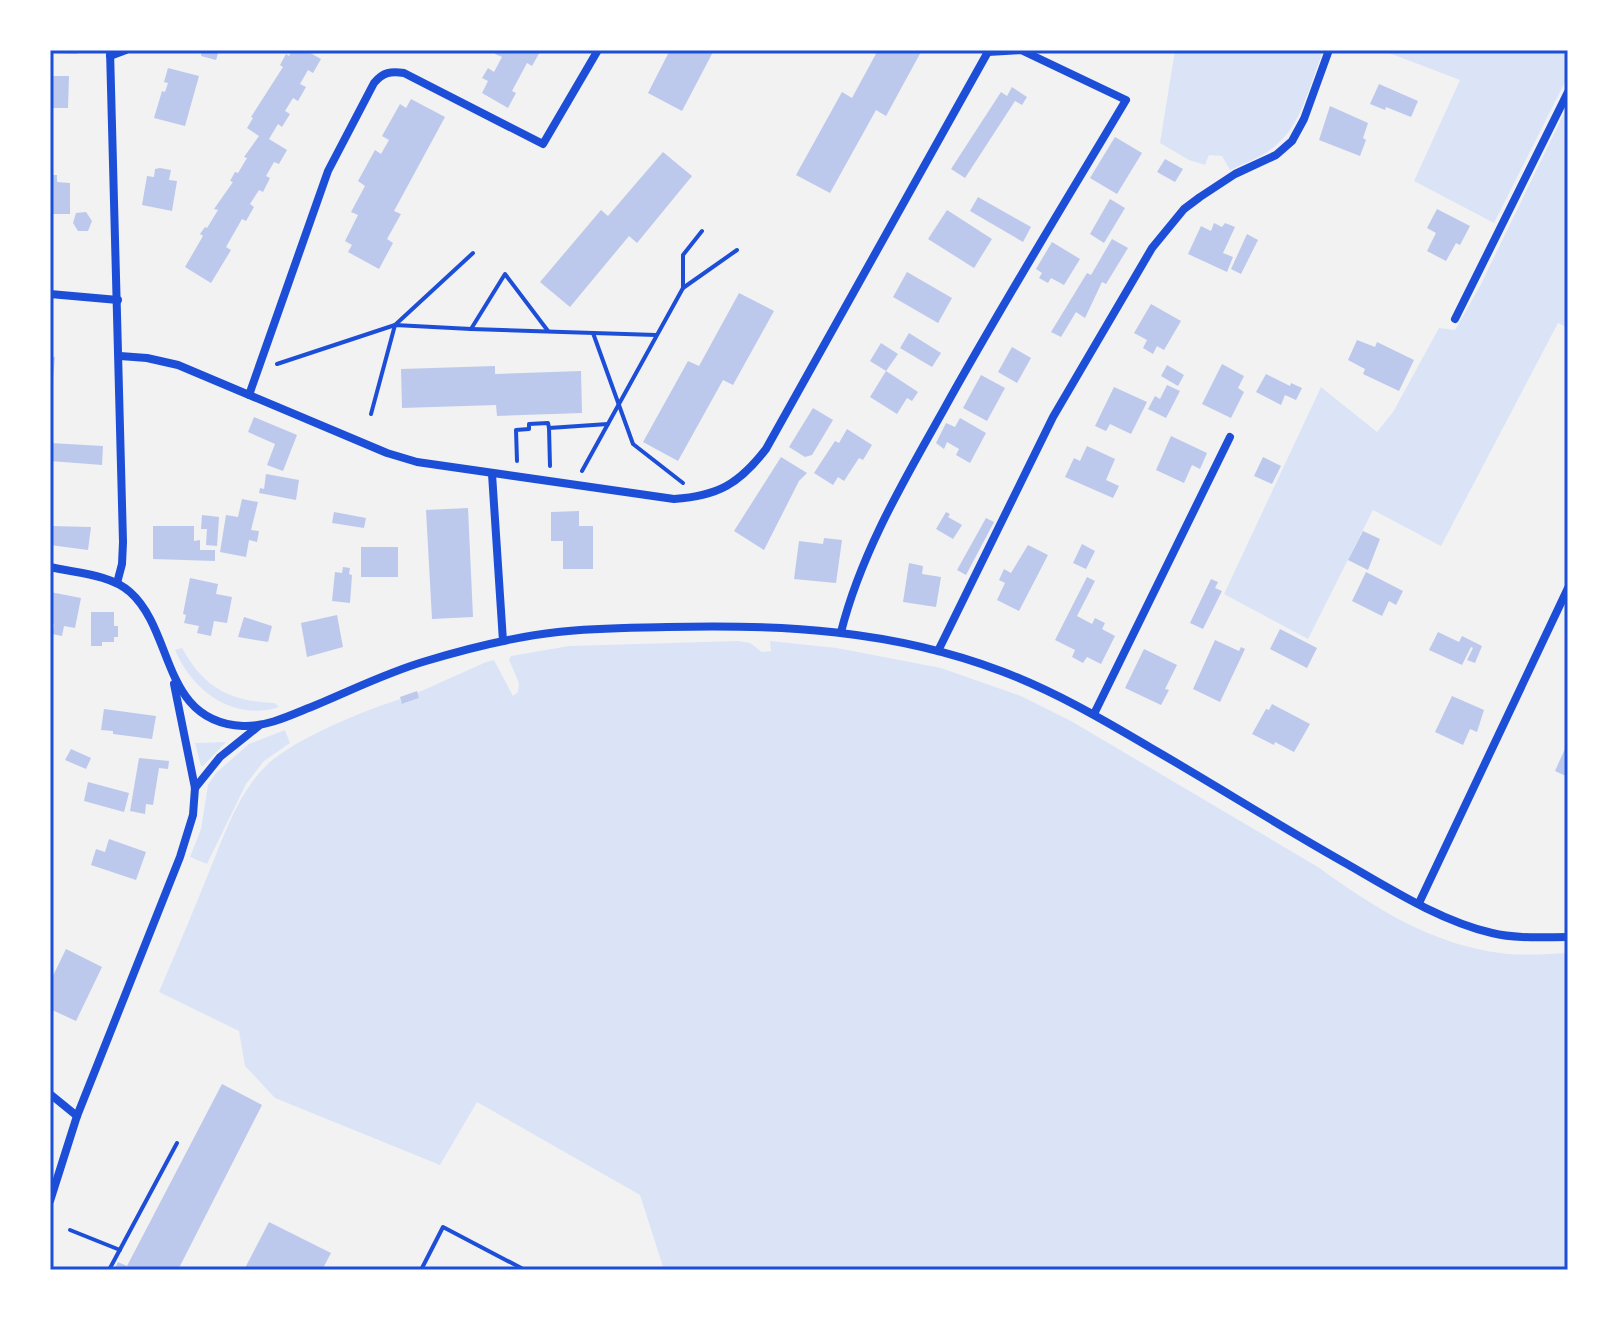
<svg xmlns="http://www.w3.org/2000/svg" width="1618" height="1320" font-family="'Space Grotesk',sans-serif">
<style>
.green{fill:#dbe4f7}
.building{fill:#bdc9ec}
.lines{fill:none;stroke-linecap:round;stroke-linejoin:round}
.path{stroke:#1d4ed8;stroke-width:4}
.minor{stroke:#1d4ed8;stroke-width:8}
.neatline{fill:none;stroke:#1d4ed8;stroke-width:3}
</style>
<rect width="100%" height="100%" fill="#f2f2f2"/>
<g class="green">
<path d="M1175,50H1324C1310,81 1303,124 1275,146C1262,157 1245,163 1230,170L1222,156L1209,155L1205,165L1189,160L1160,143Z"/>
<path d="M1381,50H1568V76L1494,223L1414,181L1460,80Z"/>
<path d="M1568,105V328L1558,323L1441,546L1373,510L1308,639L1224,594L1321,387L1377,432L1393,412L1439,328L1455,330L1480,286Z"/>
<path d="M738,641L750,643L762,652L771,651L770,641L837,648L941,668L1021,696L1071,721L1318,867C1373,907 1431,944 1500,953C1522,956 1546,954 1568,953V1270H664L640,1195L477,1102L440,1165L275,1098L245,1066L239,1031L159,992C176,952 193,912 209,872C224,836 238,792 268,764C296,738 363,711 400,699L403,704L419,698L417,693L486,662L494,660L513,696L518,692L519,683L509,660L511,656L569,646Z"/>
<path d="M182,648C205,689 230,701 275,703L279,707C234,722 192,691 175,650Z"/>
<path d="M285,730L290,743L264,761L246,784L207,864L190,857L201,829L208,785L216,773L249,744Z"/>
<path d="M226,742L203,766H201L195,743Z"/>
</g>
<g class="building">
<path d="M50,50H77V54L50,53Z"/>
<path d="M202,50H219L216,60L201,56Z"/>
<path d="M292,50H305L321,59L313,73L308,70L300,84L306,87L298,101L293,98L285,111L290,114L282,127L278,124L269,139L287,150L279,164L274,162L266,176L270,178L263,192L259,190L250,204L254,207L246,221L242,219L226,247L231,250L211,283L185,267L203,236L200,234L205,227L207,228L218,210L214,209L233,182L230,181L235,172L238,173L247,158L244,157L259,136L247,128L253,118L251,117L283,67L280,65L286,54L289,56Z"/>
<path d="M497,50H541L532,66L527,63L512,91L516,93L508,108L482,93L488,81L482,78L488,68L494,72L502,57L495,54Z"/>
<path d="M670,50H714L682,111L648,93Z"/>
<path d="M878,50H922L886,116L876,110L830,193L796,175L842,92L852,98Z"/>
<path d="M168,68L199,76L185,126L154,118L162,91L165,92L168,83L164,82Z"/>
<path d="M50,76H69L68,108H53V114H50Z"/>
<path d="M1379,84L1418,101L1411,117L1386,107L1385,110L1370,104Z"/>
<path d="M1012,87L1027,97L1022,105L1015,101L965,178L951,169L1001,92L1007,96Z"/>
<path d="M411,99L445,117L394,211L401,214L387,239L393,243L379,269L348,252L352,245L345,241L358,215L351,212L365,186L358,181L375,150L381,154L389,140L382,136L400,104L406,108Z"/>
<path d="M1330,106L1368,123L1363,138L1366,140L1360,156L1319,140Z"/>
<path d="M1115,137L1142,153L1117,194L1090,178Z"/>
<path d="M663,152L692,176L637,243L629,236L570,307L540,282L601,210L608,216Z"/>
<path d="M1165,159L1183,169L1175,182L1157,172Z"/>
<path d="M160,168L171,170L169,180L177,181L172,211L142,205L147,176L154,177L155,169Z"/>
<path d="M50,175H57V182L70,183V214H50Z"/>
<path d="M978,197L1031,227L1023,242L970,211Z"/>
<path d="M1110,199L1125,208L1104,243L1090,234Z"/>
<path d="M1437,209L1470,226L1460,245L1456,243L1446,261L1427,251L1436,233L1427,228Z"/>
<path d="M947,210L992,239L974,268L928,239Z"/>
<path d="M86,212L92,221L88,231H78L73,223L76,213Z"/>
<path d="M1214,223L1222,227L1225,223L1235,227L1223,253L1233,257L1227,272L1188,254L1201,226L1211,231Z"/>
<path d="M1247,234L1258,240L1241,274L1231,269Z"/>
<path d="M1112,239L1128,248L1106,284L1102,282L1085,318L1076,312L1061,337L1051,332L1087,273L1091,275Z"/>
<path d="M1052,242L1080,259L1064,285L1051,278L1048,283L1039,278L1042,273L1036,269Z"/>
<path d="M907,272L952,298L938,323L893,297Z"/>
<path d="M739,293L774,311L733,385L723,380L678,461L643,442L688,361L699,366Z"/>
<path d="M1151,304L1181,321L1164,350L1157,346L1153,354L1143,348L1147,340L1134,333Z"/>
<path d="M909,333L941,353L932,367L900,348Z"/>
<path d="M1357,340L1375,347L1377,342L1414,360L1399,391L1363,374L1365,369L1348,360Z"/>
<path d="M881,343L898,354L886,371L918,392L912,401L907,398L897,414L870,397L886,371L870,361Z"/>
<path d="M1012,347L1031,358L1017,383L998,372Z"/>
<path d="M50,356L55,357L52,391L50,390Z"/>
<path d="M1222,364L1244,376L1238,388L1244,392L1231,418L1202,404Z"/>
<path d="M1167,365L1184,375L1178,386L1161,376Z"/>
<path d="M495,366V374L581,371L582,413L497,416L496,405L402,408L401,369Z"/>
<path d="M1266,374L1290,386L1291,383L1302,388L1296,400L1285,395L1281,405L1256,392Z"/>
<path d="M981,375L1005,388L987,421L963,408Z"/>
<path d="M1167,385L1180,391L1166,418L1148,409L1155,396L1160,399Z"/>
<path d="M1114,387L1147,402L1131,434L1110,424L1106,431L1095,426Z"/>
<path d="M813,408L833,420L812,455L805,457L789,447Z"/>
<path d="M254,417L297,435L283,471L267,465L275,444L248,432Z"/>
<path d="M960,418L986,433L970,463L956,455L959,449L947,442L944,449L936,443L946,423L955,427Z"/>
<path d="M847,429L872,445L863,460L859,458L844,481L838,477L833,485L814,473L835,441L839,443Z"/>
<path d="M1171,436L1207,453L1200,469L1192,465L1184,483L1156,470Z"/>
<path d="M50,443L103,446L102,465L50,461Z"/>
<path d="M1087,446L1115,459L1106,480L1119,486L1113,498L1065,477L1074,458L1080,461Z"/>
<path d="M781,457L807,473L799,481L764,550L734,531Z"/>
<path d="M1263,457L1281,466L1272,484L1254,476Z"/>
<path d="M266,474L299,480L296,500L259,493L260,488L264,489Z"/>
<path d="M242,499L258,502L251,530L259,531L257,542L249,540L246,557L220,552L226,515L238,517Z"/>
<path d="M468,508L473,617L432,619L426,510Z"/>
<path d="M579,511V526H593V569H563V541H551V512Z"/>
<path d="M334,512L366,518L364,528L332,523Z"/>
<path d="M946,512L950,514L948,517L962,525L953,539L936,529Z"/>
<path d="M202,515L219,517L217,546L206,545L207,529H201Z"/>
<path d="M986,518L994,522L966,575L957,570Z"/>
<path d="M50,526L91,527L88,550L50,545Z"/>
<path d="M153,526H194V541L200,540V550H215V561L153,559Z"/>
<path d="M1363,531L1380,539L1368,570L1348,560Z"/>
<path d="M824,538L842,540L836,583L794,579L799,541L823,544Z"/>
<path d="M1082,544L1095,551L1086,569L1073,563Z"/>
<path d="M1028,545L1048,555L1019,611L997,600L1005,583L999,580L1004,569L1011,573Z"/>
<rect x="361" y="547" width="37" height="30"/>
<path d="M909,563L923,566L922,574L941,577L936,607L903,602Z"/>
<path d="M343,567L350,568L349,574L352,575L350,603L332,601L335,572L342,573Z"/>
<path d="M1366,572L1403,591L1396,605L1389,601L1382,616L1352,601Z"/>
<path d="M1087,577L1095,581L1077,616L1092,624L1095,618L1105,623L1102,629L1115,636L1101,664L1087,657L1083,663L1072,657L1075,650L1055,640Z"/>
<path d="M190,578L218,584L216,594L232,597L227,623L214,621L211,636L197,633L199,626L184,623L186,615L183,614Z"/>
<path d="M1211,579L1218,582L1215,588L1222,591L1203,629L1190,623Z"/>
<path d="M50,592L81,598L75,628L64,626L62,636L52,634L54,624L50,623Z"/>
<path d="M91,612H114V626H118V637H114V642H102V646H91Z"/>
<path d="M337,615L343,647L307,657L301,623Z"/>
<path d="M244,617L272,626L268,642L238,637Z"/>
<path d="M1280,629L1317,648L1307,668L1270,649Z"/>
<path d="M1438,632L1459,642L1462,636L1482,646L1475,663L1467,660L1473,648L1471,647L1462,665L1429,650Z"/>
<path d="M1215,640L1239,651L1241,647L1245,649L1220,702L1193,689Z"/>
<path d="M1144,649L1177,665L1165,689L1169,690L1161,705L1125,688Z"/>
<path d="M417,691L419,698L402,704L400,697Z"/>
<path d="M1452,696L1484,710L1477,732L1470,729L1463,745L1435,732Z"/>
<path d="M1272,704L1310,724L1294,752L1275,742L1274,745L1252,734L1266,709L1269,710Z"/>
<path d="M104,709L156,716L152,739L113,734V731L101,730Z"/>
<path d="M1568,742V777L1555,771Z"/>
<path d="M71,749L91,758L86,769L65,760Z"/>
<path d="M139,758L169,761L168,769L159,768L153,805L146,804L145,814L130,811Z"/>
<path d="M88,782L129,793L124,812L84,801Z"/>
<path d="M109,839L146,852L136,880L91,865L96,849L105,852Z"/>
<path d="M66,949L102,967L76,1021L50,1009V982Z"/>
<path d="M222,1084L262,1105L179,1268L183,1270H114L118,1262L127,1266Z"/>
<path d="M269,1222L331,1253L322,1270H244Z"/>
</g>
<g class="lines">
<g class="path">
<path d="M683,288L737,250"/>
<path d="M471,329L656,335"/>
<path d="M593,333L633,444L683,483"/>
<path d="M277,364L395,325L471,329L505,274L548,331"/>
<path d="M371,414L395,325L473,253"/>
<path d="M517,461L516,430L529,429V424L548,423L549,428"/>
<path d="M550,466L549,428L608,424"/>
<path d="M582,471L683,288V255L702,231"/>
<path d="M70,1230L120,1250"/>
<path d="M109,1270L177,1143"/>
<path d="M421,1270L443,1227L525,1270"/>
</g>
<g class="minor">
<path d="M110,50L123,542L122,564L117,583"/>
<path d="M110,56L126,50"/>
<path d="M50,294L118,300"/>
<path d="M1455,319L1568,92"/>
<path d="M120,356L147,358L178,365L387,453L417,462L674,499C718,496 739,484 766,449L989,50"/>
<path d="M249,395L328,171L374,83C383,72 391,71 404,73L543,144L598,50"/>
<path d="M492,474L503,641"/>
<path d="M50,567C75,573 110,574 130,592C175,632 161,722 243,726C268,727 293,714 316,705C352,690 388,672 426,661C469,648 513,637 558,632C594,628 631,628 667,627C781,624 893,630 1001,671C1054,691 1102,719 1151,748C1217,786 1281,827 1347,864C1392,890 1441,921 1492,933C1517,939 1543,937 1568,937"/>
<path d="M841,632C861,553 903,482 943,411C1001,306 1064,204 1126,100L1021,50L988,52"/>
<path d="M938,651L1053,417L1152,248L1184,209L1200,197L1235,174L1276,155L1292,141L1304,119L1329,50"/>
<path d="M1094,714L1230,437"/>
<path d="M195,788L220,757L260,725"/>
<path d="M1419,903L1568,588"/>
<path d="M50,1094L77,1116"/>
<path d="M50,1201L77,1116L180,857L193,815L195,788L174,684"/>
</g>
</g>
<rect width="1618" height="1320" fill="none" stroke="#ffffff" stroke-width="104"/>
<rect x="52" y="52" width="1514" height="1216" class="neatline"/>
</svg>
